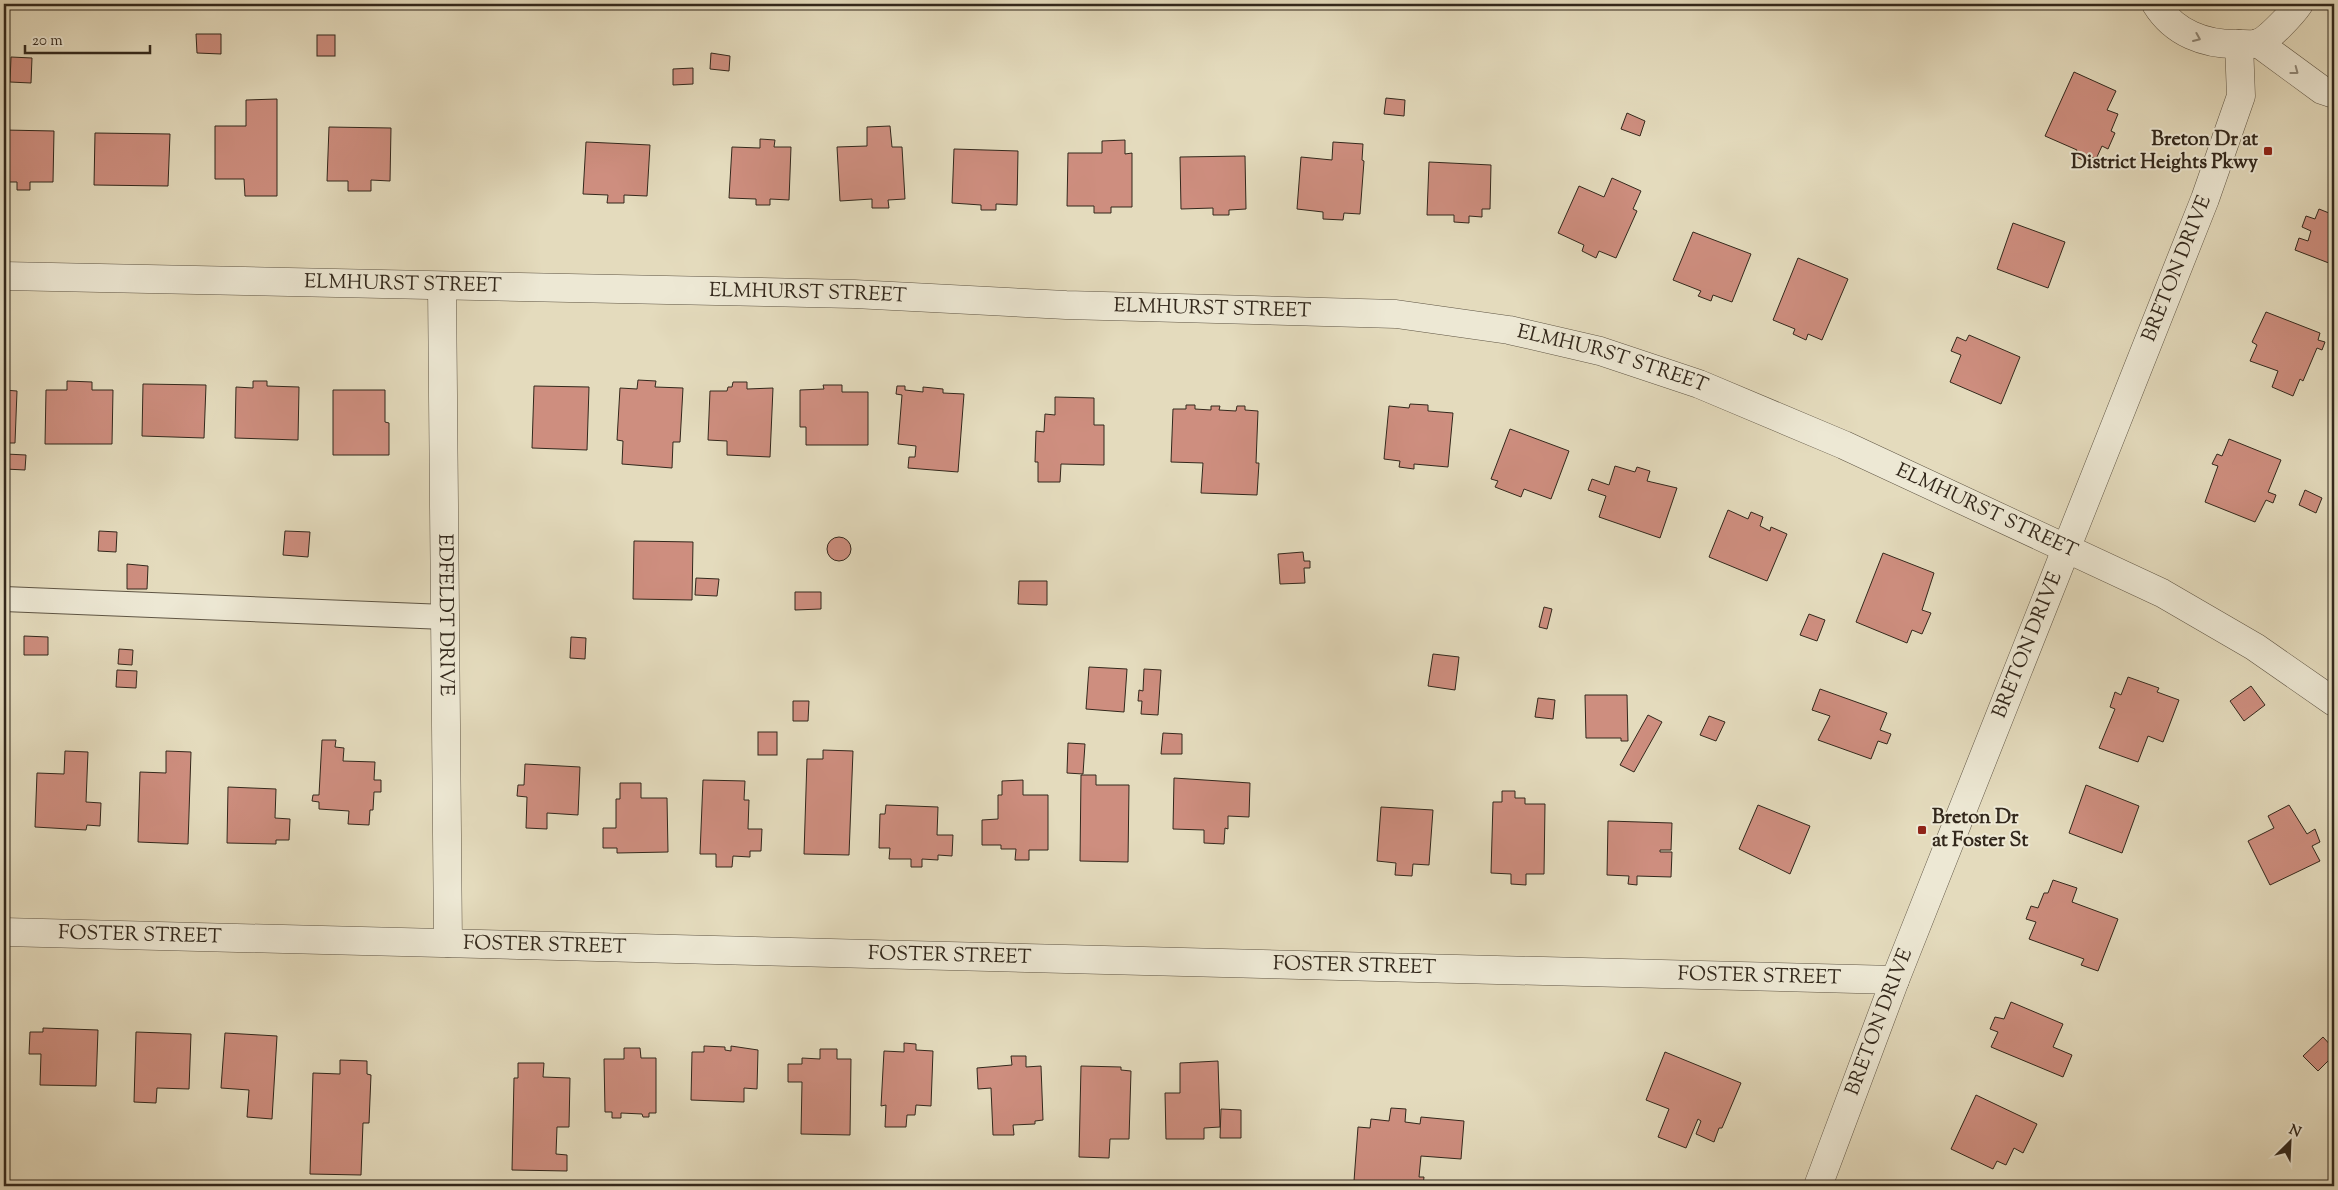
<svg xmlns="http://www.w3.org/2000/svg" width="2338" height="1190" font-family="'Sorts Mill Goudy',serif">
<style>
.building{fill:#ce8e7f;stroke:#33281c}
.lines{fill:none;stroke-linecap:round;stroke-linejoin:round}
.service-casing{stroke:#5f5544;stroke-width:26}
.minor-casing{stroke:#5f5544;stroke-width:29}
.tertiary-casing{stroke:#5f5544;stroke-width:29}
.service{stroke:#ede8d4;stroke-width:24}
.minor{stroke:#ede8d4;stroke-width:28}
.tertiary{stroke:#ede8d4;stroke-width:28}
.oneway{stroke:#908878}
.poi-dot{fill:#8f2418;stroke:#ede8d4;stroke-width:2}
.labels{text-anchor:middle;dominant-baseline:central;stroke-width:4;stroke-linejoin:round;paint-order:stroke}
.poi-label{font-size:20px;font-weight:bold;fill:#33281c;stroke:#ede8d4;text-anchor:end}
.street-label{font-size:20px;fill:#33281c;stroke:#ede8d4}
</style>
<rect width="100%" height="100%" fill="#e4dbbd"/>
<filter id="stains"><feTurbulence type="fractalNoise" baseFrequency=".004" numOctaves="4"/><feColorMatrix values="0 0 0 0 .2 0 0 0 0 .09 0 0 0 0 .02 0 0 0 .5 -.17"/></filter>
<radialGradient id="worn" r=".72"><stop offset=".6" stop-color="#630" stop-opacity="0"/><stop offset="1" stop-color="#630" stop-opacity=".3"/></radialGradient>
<g class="building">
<path d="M196,34H221V54L197,53Z"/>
<rect x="317" y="35" width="18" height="21"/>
<path d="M711,53L730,56L729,71L710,69Z"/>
<path d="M11,57L32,58L31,83L10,82Z"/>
<path d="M693,68V84L673,85V69Z"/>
<path d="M2074,72L2116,91L2107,110L2118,114L2111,131L2115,133L2108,149L2102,146L2096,159L2087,155L2085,161L2074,156L2077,150L2045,136Z"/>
<path d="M1386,98L1405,100L1404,116L1384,114Z"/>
<path d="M277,99V196H245L244,179H215V126H246V100Z"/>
<path d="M1627,113L1645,121L1640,136L1621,129Z"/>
<path d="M890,126L892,147H902L905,199L888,200L889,208H872V199L840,201L837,147L867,146V127Z"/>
<path d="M329,127L391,128L390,181L371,180V191H348V181H327Z"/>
<path d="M4,130L54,131L53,182H30V190H17V182H4Z"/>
<path d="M95,133L170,134L168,186L94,185Z"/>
<path d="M760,139L775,140L774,147H791L789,200L770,199V205H756V199L729,198L732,147L760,148Z"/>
<path d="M1125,140V154L1132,153V207H1111V213H1094V206H1067L1068,153H1102V141Z"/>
<path d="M586,142L650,145L647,196L624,195V203H607L608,195L583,194Z"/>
<path d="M1333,142L1363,144L1362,160L1364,161L1360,214L1344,213L1343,220L1323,219V212L1297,209L1301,157L1332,160Z"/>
<path d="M954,149L1018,151L1017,205L996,204V210H981V205L952,203Z"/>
<path d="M1245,156L1246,209L1229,210V215H1213V208L1181,209L1180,157Z"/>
<path d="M1429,162L1491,165L1490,209H1482V217L1469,216V223L1454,222V215H1427Z"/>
<path d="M1612,178L1641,191L1633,209L1637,211L1616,258L1599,251L1596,258L1582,251L1584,245L1558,233L1579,186L1604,197Z"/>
<path d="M2319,209L2334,215V265L2295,250L2299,238L2308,241L2311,231L2302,227L2306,216L2315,219Z"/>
<path d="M2013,223L2065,242L2048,288L1997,269Z"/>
<path d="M1693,232L1751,254L1732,302L1713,295L1711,301L1698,296L1701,291L1673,280Z"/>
<path d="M1798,258L1848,279L1822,340L1808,334L1806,340L1793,334L1795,329L1773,320Z"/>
<path d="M2266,312L2320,333L2318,340L2325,342L2322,350L2317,348L2303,381L2300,379L2293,396L2272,387L2278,371L2250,361L2257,345L2252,342Z"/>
<path d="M1969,335L2020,357L2001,404L1950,382L1961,355L1951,351L1957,337L1966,341Z"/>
<path d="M638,380L656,381L655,387L683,388L680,442H673L672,468L622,464L623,441L617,440L620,388L637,389Z"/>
<path d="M67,381L92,382V390H113L112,444H45L46,390H67Z"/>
<path d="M253,381H267V386L299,387L298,440L235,438L236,387L253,388Z"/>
<path d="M733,382H747V389L773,388L770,457L727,455V441L708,440L710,391H727L728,387H732Z"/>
<path d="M143,384L206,385L204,438L142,436Z"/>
<path d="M823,385H842V392H868V445H806V427H800V390L824,389Z"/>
<path d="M534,386L589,387L587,450L532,448Z"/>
<path d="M897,386H905V390L923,392V387L943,389V393L964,394L958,472L908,468L909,457H915L916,446L898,444L902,395L896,394Z"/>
<path d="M4,390L17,391L15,443H4Z"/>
<path d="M333,390H385V422L389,423V455H333Z"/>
<path d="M1055,397L1094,398V425H1104V465L1061,464L1060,482H1038V462H1035L1036,431L1044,432L1045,414L1055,415Z"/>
<path d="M1410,404L1428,405V411L1453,413L1448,467L1414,464V469L1399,467L1400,461L1384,459L1389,406L1409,408Z"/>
<path d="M1186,405H1195V409L1211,410V406H1220L1219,410L1236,411L1237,406H1245V410L1258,411L1256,463H1259L1257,495L1201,493L1203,463L1171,462L1173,409H1186Z"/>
<path d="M1510,429L1569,451L1551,499L1524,489L1521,497L1495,487L1498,481L1491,479Z"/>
<path d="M2229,439L2281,460L2268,492L2276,495L2273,503L2266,500L2255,522L2205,502L2218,466L2212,464L2217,454L2222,456Z"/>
<path d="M6,454L26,455L25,470L5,469Z"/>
<path d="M1615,466L1635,472L1637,467L1650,471L1647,481L1677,488L1660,538L1599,517L1606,496L1588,490L1592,479L1609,485Z"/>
<path d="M2305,490L2322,498L2316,513L2299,505Z"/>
<path d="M1728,510L1748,519L1751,512L1763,517L1760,526L1770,531L1771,527L1787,534L1767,581L1709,557Z"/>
<path d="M99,531L117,532L116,552L98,551Z"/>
<path d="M285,531L310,532L308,557L283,555Z"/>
<circle cx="839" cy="549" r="12"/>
<path d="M634,541L693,542L692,600L633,599Z"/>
<path d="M1303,552L1304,561H1310V568H1304L1305,583L1280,584L1278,554Z"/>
<path d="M1883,553L1934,573L1922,610L1931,613L1922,634L1912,630L1907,643L1856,622Z"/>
<path d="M127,564L148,566L147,589H127Z"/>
<path d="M696,578L719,579L717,596L695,595Z"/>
<path d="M1019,581H1047V605L1018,604Z"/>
<path d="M795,592H821V609L795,610Z"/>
<path d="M1544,607L1552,609L1547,629L1539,627Z"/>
<path d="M1809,614L1825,620L1817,641L1800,635Z"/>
<path d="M24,636L48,637V655H24Z"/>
<path d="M571,637L586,638L585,659L570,658Z"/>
<path d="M119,649L133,650L132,665L118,664Z"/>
<path d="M1433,654L1459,657L1455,690L1428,686Z"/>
<path d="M1089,667L1127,669L1124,712L1086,709Z"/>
<path d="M1144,669L1161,670L1158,715L1141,714L1142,701H1138L1139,690L1143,691Z"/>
<path d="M117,670L137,671L136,688L116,687Z"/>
<path d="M2128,677L2159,688L2157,692L2179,700L2163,742L2148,736L2138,762L2099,748L2115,709L2110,707L2115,692L2121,695Z"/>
<path d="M2251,686L2265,705L2244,721L2230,701Z"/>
<path d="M1820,689L1887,713L1880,730L1891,734L1887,744L1878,741L1871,759L1818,740L1830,716L1812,710Z"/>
<path d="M1585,695H1627L1628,741H1621V738H1586Z"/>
<path d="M1538,698L1555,700L1553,719L1535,717Z"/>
<path d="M793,701H809L808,721H793Z"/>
<path d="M1648,715L1662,722L1634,772L1620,765Z"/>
<path d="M1709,716L1725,722L1716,741L1700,735Z"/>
<rect x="758" y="732" width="19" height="23"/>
<path d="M1163,733L1182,734V754H1161Z"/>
<path d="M322,740H336L335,747L344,748L343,761L375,762L374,780H381V792H374L373,810H370L369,825L348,824L349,811L319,809V802L312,801L313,795H319Z"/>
<path d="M1068,743L1085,744L1083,774L1067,773Z"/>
<path d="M823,750L853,751L849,855L804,854L807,759H823Z"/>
<path d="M65,751L88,752L86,802L101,803L100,826L87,825L86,830L35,827L37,773L64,774Z"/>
<path d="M166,751L191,752L188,844L138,842L140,772L166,773Z"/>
<path d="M525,764L580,767L578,815L547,813V829L526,828L527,797L517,796L518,785H524Z"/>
<path d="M1081,775H1096V785H1129L1128,862L1080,861Z"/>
<path d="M1174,778L1250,783L1249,817L1228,816V829L1225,828L1224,844L1204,843V830L1173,829Z"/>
<path d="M703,780L745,781L744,800H749L748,829H762L761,851H750V857L733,856L732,867H716V854H700Z"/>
<path d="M1023,780V795H1048V850H1029V860H1015L1016,849H1001V845H982V820L998,819V795H1002V781Z"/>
<path d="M620,783H641V798H667L668,852L617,853V848H603V828H616V799H620Z"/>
<path d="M2086,785L2139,806L2122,853L2069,833Z"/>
<path d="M228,787L276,789L275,818L290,819L289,840H276V844L227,843Z"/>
<path d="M1502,791H1515V798H1525V804H1545L1544,874H1526V885L1511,884V874L1491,873L1493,802H1502Z"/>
<path d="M886,805L938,807L937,835H953L952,856L938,855V860L922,859V867H911V859H889L890,848H879L880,814H885Z"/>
<path d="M1758,805L1810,826L1790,874L1739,849Z"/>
<path d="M2289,805L2307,834L2315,829L2320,842L2312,846L2320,861L2270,885L2248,841L2274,828L2268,816Z"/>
<path d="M1381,807L1433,810L1429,865L1413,864L1412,876L1395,875L1396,863L1377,861Z"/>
<rect x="4" y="813" width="3" height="28"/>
<path d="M1608,821L1672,823L1671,850H1660V852H1672L1671,877L1637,876V885L1628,884L1629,876L1607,875Z"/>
<path d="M2053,880L2077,888L2072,902L2118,919L2098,971L2081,965L2084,959L2029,939L2036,922L2026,919L2031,906L2038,908L2044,893H2048Z"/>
<path d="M2011,1002L2063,1024L2053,1047L2072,1055L2063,1077L1991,1047L1998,1032L1990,1029L1995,1017L2004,1019Z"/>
<path d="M43,1028L98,1030L96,1086L40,1085L41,1054H29L30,1032H43Z"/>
<path d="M136,1032L191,1034L189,1089L157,1088L156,1103L134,1102Z"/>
<path d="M225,1033L277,1036L272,1119L247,1117L249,1090L221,1088Z"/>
<path d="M2323,1037L2334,1049V1055L2318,1071L2303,1056Z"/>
<path d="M904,1043L916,1044V1050L933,1051L931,1106L916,1105L915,1115H907L906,1127H885L886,1105L881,1106L884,1051L904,1052Z"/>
<path d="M704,1046L725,1047V1050L731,1051V1046L758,1050L757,1089L744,1088V1102L691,1100L692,1052H704Z"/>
<path d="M624,1048H640L641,1058H656V1113H649V1117H643L642,1114L621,1113V1118H612V1112H605L604,1059H624Z"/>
<path d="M820,1049H837V1059H851L850,1135L801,1134L802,1082H788V1064H802V1058L820,1059Z"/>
<path d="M1665,1052L1741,1083L1722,1128H1719L1714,1142L1696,1134L1701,1121L1698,1119L1686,1148L1658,1137L1669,1109L1646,1100Z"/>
<path d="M1011,1056H1026V1067L1041,1066L1043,1120L1035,1121V1124L1013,1125L1014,1135H993L991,1088L978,1089L977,1068L1012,1065Z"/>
<path d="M340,1060L367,1061V1074L371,1075L369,1123H363L361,1175L310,1174L313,1073L340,1074Z"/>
<path d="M1218,1061L1220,1127L1204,1128V1139H1166L1165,1093H1180V1063Z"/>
<path d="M518,1063H544L543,1077L570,1078L569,1127H557L556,1154L567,1155V1171L512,1170L514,1078H518Z"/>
<path d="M1081,1066L1121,1067V1070L1131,1071L1129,1139H1110L1109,1158L1079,1157Z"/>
<path d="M1976,1095L2037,1124L2023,1153L2014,1148L2006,1165L1997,1161L1993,1169L1951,1149Z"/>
<path d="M1391,1108L1406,1109L1405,1122L1420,1124L1421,1117L1464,1121L1461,1159L1421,1156L1419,1177H1424L1423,1186H1369V1182L1354,1181L1358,1127L1370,1128L1371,1119L1389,1121Z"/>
<path d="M1221,1109L1241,1110V1138H1220Z"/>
</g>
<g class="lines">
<defs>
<path id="service" d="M4,599L445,617"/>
<g id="minor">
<path d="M2258,43L2322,90L2334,94"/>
<path id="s1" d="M4,276L854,294L1066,305L1396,314L1509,330L1600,351L1699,384L1844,445L2162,593L2255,647L2334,702"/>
<path id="s2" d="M442,286L448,943"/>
<path id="s3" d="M4,932L1895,980"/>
<path id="s4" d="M1818,1186L1895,980L2205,199L2241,96L2239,44"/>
</g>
<path id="tertiary" d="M2156,4C2174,33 2205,45 2239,44C2244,44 2253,45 2258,43C2268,40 2293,13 2299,4"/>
</defs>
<use href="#service" class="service-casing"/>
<use href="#minor" class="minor-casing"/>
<use href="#tertiary" class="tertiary-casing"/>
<use href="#service" class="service"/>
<use href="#minor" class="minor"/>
<use href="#tertiary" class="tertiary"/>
</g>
<defs><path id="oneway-chevron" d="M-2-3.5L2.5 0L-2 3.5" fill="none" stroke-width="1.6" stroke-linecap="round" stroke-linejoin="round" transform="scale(1.25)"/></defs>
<g class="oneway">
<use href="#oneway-chevron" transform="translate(2197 38) rotate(23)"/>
<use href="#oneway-chevron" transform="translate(2295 71) rotate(37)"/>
</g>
<g class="poi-dot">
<rect x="2263" y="146" width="10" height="10" rx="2.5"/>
<rect x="1917" y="825" width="10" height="10" rx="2.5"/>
</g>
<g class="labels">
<g class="poi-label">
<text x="2258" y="140">Breton Dr at<tspan x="2258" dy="23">District Heights Pkwy</tspan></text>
<text x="1932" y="818" text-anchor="start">Breton Dr<tspan x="1932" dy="23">at Foster St</tspan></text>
</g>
<g class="street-label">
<text stroke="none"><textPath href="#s4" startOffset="985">BRETON DRIVE</textPath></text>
<text stroke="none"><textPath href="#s1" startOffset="399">ELMHURST STREET</textPath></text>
<text stroke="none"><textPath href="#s1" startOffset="804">ELMHURST STREET</textPath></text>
<text stroke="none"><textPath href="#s1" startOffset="1209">ELMHURST STREET</textPath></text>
<text stroke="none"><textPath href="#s1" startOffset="1614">ELMHURST STREET</textPath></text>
<text stroke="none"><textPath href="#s1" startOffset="2019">ELMHURST STREET</textPath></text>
<text stroke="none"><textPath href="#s2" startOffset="329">EDFELDT DRIVE</textPath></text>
<text stroke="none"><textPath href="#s4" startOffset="580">BRETON DRIVE</textPath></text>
<text stroke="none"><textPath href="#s3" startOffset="136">FOSTER STREET</textPath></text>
<text stroke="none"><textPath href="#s3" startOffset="541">FOSTER STREET</textPath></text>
<text stroke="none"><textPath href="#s3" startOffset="946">FOSTER STREET</textPath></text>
<text stroke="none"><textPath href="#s3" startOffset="1351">FOSTER STREET</textPath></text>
<text stroke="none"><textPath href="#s3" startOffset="1756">FOSTER STREET</textPath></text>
<text stroke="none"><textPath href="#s4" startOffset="175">BRETON DRIVE</textPath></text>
</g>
</g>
<rect width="2338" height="1190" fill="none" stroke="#e4dbbd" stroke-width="20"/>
<rect x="5" y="5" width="2328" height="1180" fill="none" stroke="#33281c" stroke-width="2.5"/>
<rect x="10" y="10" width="2318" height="1170" fill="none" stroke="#33281c"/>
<g transform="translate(2290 1142) rotate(24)" stroke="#ede8d4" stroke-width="4" paint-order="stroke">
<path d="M0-4L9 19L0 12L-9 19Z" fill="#33281c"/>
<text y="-8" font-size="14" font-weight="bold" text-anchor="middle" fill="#33281c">N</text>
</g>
<path d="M25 45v8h125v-8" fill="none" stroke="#33281c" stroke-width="2.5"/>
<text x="32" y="45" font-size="15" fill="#33281c" stroke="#ede8d4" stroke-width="4" paint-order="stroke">20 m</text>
<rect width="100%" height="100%" filter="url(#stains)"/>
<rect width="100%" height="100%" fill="url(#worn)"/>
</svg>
